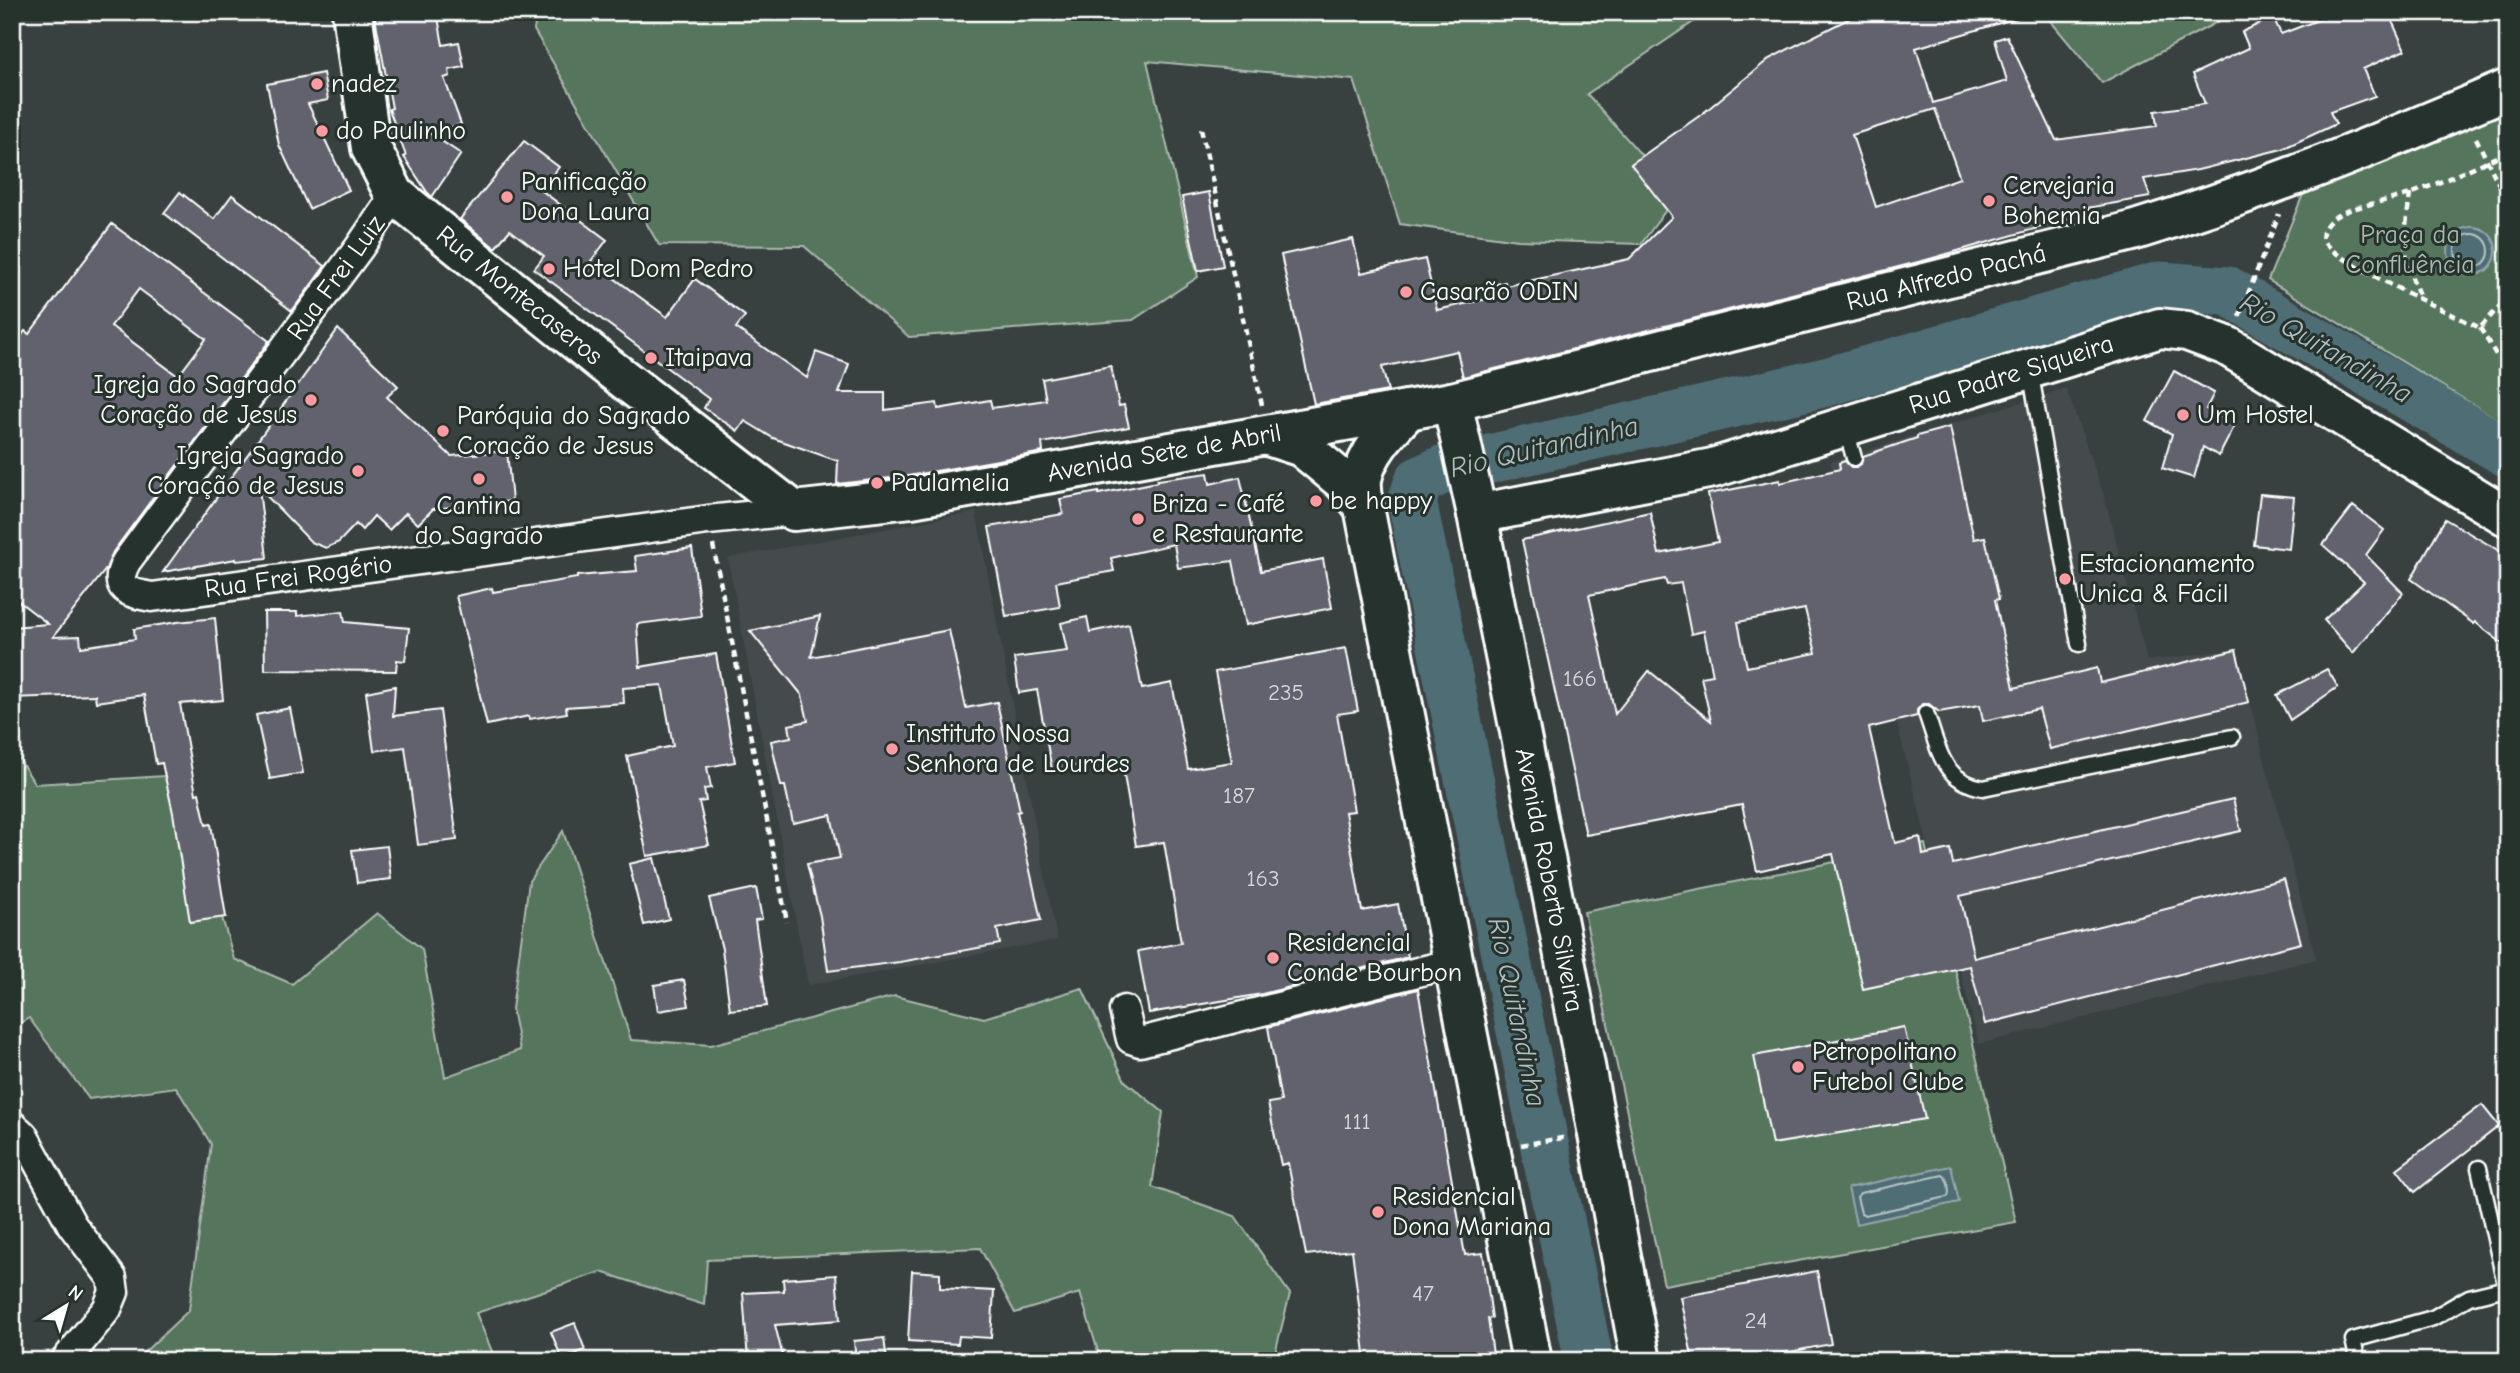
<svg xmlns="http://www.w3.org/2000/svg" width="2520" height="1373" font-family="'Comic Neue',sans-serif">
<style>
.built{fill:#454b4e}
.green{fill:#57745d;stroke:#abbaae;stroke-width:2}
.water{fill:#4f6d75;stroke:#95a7ac;stroke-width:2}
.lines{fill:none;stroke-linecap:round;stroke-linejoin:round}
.shore{stroke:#b9c5c8;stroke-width:2}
.river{stroke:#4f6d75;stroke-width:49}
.building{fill:#62626e;stroke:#fff;stroke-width:2;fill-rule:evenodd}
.lane-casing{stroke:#fff;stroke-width:19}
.street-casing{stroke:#fff;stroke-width:33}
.secondary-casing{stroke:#fff;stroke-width:44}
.path{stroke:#fff;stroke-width:4.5;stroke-dasharray:7 5;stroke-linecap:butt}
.lane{stroke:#26332d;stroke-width:14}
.street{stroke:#26332d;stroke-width:28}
.secondary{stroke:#26332d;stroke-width:38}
.poi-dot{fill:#ff9aa2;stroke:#26332d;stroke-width:2.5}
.labels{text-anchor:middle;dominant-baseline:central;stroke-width:6;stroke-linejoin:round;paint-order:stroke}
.number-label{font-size:23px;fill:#d8d8db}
.poi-label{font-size:26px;fill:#fff;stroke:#26332d;text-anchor:start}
.park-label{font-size:26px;fill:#abbaae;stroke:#26332d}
.street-label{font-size:26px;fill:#fff;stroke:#26332d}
.water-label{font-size:28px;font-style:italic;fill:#b0bdc1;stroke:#26332d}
</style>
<rect width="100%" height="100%" fill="#384140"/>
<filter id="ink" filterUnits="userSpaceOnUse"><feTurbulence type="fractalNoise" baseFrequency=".0143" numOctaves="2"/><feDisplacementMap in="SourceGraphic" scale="14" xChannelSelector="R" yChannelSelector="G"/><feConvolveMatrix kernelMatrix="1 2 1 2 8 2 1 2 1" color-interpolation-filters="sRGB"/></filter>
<g filter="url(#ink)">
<g class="built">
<path d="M2066,388L2104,496L2147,661L2236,649L2316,959L1979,1044L1830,462Z"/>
<path d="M976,512L1057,940L808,985L728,558Z"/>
</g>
<g class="green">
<path d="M537,12H1708L1587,94L1677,195L1641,244L1518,240L1400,224L1354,80L1147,61L1198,277L1133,320L909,337L804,246L659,245L534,30Z"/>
<path d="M2043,12H2236L2102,83Z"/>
<path d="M2508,106V426L2268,280L2306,187Z"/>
<path d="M12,748L35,784L181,775L234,959L292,984L377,913L422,949L445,1077L520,1050L512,1009L529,881L563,831L631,1040L711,1045L895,996L984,1018L1082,988L1125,1081L1163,1112L1152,1187L1235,1216L1290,1294L1273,1361H1101L1080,1293L1015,1313L980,1248L707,1260L704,1305L601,1272L476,1313L496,1361H135L189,1310L211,1144L176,1087L89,1099L29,1018L12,1028Z"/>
<path d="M1925,844L2016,1222L1664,1285L1584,912Z"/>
</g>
<g class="water">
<circle cx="2472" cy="251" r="24"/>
<path d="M1951,1166L1959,1202L1856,1224L1848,1188Z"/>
</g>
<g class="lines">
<g class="shore">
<circle cx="2472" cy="251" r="17"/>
<path d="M1943,1175C1948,1179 1951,1193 1947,1197L1865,1215L1861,1213L1857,1197L1860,1193Z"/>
</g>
<path class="river" d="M1589,1361L1412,501L1419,481L1442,470L1826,382L2160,286L2228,291L2508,453"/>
</g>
<g class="building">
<path d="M374,12H437L443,45L459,42L464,67L449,70L450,76L444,78L461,124L431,134L461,154L432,197L427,192L404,157L406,156L389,109L392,108Z"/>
<path d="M1862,12H2016L2017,18L1916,48L1933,103L2007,81L1995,40L2007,36L2056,140L2157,126L2155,111L2205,104L2193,74L2249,48L2242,32L2273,17L2281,34L2339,12H2388L2405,50L2363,69L2375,96L2330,112L2336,124L2282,149L2198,170L2144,179L2150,197L2087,208L2090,213L1926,260L1463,377L1457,351L1382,367L1388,391L1314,404L1281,255L1353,239L1361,273L1425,259L1437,310L1487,299L1484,287L1505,282L1506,286L1629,259L1672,217L1631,164L1702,114L1769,59ZM1935,109L1960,178L1876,207L1852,135Z"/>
<path d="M323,73L328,100L308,104L349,190L309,209L279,145L267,84Z"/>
<path d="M524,141L559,167L541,190L607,240L591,261L667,317L695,279L745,316L736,328L807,378L816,352L849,364L839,393H885V410L937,403L938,409L990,400L992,408L1046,400L1042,379L1111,366L1119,406L1124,405L1129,427L1042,443L1043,452L908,476L837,484L838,461L773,438L745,421L738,431L704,408L709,399L534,269L544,256L510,230L495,248L460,219Z"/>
<path d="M180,192L214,219L232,195L325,266L292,311L164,213Z"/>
<path d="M1209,192L1223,266L1198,271L1182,197Z"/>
<path d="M112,224L269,341L113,552L106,569L53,637L80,636L81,647L135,639L134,629L177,622L215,618L223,700L180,704L196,794L199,793L206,825L211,824L226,917L190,922L173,813L162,763L156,764L144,695L96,702L95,695L12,698V627L48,624L12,596V348L25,331L29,334ZM139,289L206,339L178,376L111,326Z"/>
<path d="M338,329L398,386L387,397L451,456L507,451L512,501L433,509L418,524L406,513L389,530L374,516L362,530L356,524L339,542L326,548L311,542L259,488L267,558L236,561V559L163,572Z"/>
<path d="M2174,371L2214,393L2206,409L2235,425L2219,456L2203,447L2194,478L2162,468L2172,434L2147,421Z"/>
<path d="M1950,427L1974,539L1985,537L1999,599L1995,600L2014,688L2097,668L2100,683L2236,650L2249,702L2050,749L2039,709L1983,721L1980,705L1939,712L1929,704H1922L1917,710V716L1869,728L1895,843L1920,837L1923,855L1950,849L1953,864L2233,799L2241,831L1960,896L1974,958L2284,879L2301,943L1985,1024L1970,966L1863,989L1833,854L1757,871L1742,805L1586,835L1522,540L1650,512L1659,554L1718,542L1708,494L1780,480V483L1840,469L1839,463L1845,461L1851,467H1856L1861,464L1863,456L1917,438V436ZM1665,579L1667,585L1681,583L1691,634L1704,631L1713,675L1701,677L1711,721L1649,671L1615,714L1589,595ZM1805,609L1816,653L1747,667L1738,622Z"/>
<path d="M1208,473L1210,484L1240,477L1261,571L1323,559L1332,608L1246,625L1233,561L1178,568L1174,544L1111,558L1114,571L1056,582L1060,607L1006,616L989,527L1063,514L1060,499L1099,492V494L1157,482V480Z"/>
<path d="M2260,494L2294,497L2289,549L2254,545Z"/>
<path d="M2353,506L2384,530L2366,555L2403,593L2353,653L2324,620L2364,582L2323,545Z"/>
<path d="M2445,519L2508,556V648L2475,622L2474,624L2411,579Z"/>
<path d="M692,548L701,616L637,624L640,667L716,654L735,762L707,767L711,788L704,789L706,801L699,802L709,845L647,856L627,756L673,746L662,685L623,688L624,703L566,707L567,713L530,719L529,716L487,725L456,596L492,588L493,592L577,578V576L637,571L635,556Z"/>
<path d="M343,611L345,622L409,628L405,661L397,660L396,671L265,670L264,612H297V616Z"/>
<path d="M820,616L811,657L949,630L966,708L997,702L1020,811L1017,812L1041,920L997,929L1000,944L900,962L828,971L820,916L807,864L840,858L831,815L793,823L785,786H781L771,741L791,737L789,725L808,721L802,695L750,631Z"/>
<path d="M1087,617L1090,632L1129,624L1142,689L1172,683L1188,769L1232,762L1215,672L1346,648L1358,711L1337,714L1354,811L1345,812L1362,911L1398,904L1408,957L1262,994L1149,1013L1138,951L1181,943L1164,842L1136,846L1121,757L1052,770L1037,690L1019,693L1014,658L1067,651L1061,623Z"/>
<path d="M2327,669L2338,687L2290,720L2277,695Z"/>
<path d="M395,686L393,716L440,710L457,840L418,845L405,747L374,751L366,692Z"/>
<path d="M290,708L303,773L270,779L256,715Z"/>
<path d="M387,846L391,879L357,883L352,850Z"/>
<path d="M654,858L669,919L644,925L629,864Z"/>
<path d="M756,888L762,919L755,920L767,1006L730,1010L722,949L709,898Z"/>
<path d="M684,980L689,1006L658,1011L654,985Z"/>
<path d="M1418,989L1465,1255L1483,1253L1492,1318L1488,1319L1494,1361H1366L1352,1250L1306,1255L1288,1163L1281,1165L1268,1103L1281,1101L1268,1027Z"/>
<path d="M1904,1027L1925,1119L1772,1144L1754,1056Z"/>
<path d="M2482,1105L2499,1126L2415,1192L2397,1169Z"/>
<path d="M912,1271L940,1273V1288L994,1291L991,1338L959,1336L958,1344L908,1341Z"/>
<path d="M1817,1271L1831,1344L1742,1361H1693L1680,1297Z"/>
<path d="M836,1275L840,1320L775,1325L784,1361H748L743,1293L784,1291L783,1279Z"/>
<path d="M575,1323L585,1350L562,1359L551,1332Z"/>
<path d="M884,1338L887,1361H856L854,1341Z"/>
</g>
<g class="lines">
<defs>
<g id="lane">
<path d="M2030,370L2079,644"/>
<path d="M1846,429L1854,458"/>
<path d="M1926,713C1939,749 1941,780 1983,788L2232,737"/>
<path d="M2358,1361L2353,1340L2433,1318L2469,1297L2506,1288L2479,1168"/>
</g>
<g id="street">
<path id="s1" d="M395,195L359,248L126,562C112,589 128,593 152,597L708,520L794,511"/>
<path d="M1124,1010L1131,1039L1140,1042L1453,963"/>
<path d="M12,1125L23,1135L72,1225L112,1278L114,1292L107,1309L65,1361"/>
</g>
<g id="secondary">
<path id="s2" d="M352,12L371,148L395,195L603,363L794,511L911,498L1452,402L2132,231C2261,192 2384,142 2508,89"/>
<path id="s3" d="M1452,402L1477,514L1560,934L1641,1361"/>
<path d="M1408,410C1390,429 1367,452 1362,479C1361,488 1363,498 1364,507L1532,1361"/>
<path d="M1268,436L1302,447L1343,481L1364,507"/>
<path id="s4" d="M1477,514L1713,468L2160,328L2187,331L2227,346L2508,517"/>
</g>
</defs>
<use href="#lane" class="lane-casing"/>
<use href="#street" class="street-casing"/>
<use href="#secondary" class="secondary-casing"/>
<g class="path">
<path d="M1201,129L1262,405"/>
<path d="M2476,138L2508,203"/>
<path d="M2508,152C2475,166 2443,182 2410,194C2389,201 2357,205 2338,215C2330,219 2320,230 2323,240C2330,260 2455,315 2480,328L2508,297"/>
<path d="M2410,194C2404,242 2400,252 2420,297"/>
<path d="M2239,317L2279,214"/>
<path d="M2480,328L2498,358L2508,368"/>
<path d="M713,545L787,922"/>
<path d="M1521,1145L1568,1137"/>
</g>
<use href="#lane" class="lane"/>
<use href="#street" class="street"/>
<use href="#secondary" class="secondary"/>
</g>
</g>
<g class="poi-dot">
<circle cx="317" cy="84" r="7"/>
<circle cx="322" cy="131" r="7"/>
<circle cx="507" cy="197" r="7"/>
<circle cx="1989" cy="201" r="7"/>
<circle cx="549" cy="269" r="7"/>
<circle cx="1406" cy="292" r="7"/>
<circle cx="651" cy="358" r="7"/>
<circle cx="311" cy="400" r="7"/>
<circle cx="2183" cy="415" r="7"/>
<circle cx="443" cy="431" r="7"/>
<circle cx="358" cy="471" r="7"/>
<circle cx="479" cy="479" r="7"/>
<circle cx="877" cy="483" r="7"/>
<circle cx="1316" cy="501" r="7"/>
<circle cx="1138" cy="519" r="7"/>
<circle cx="2065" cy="579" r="7"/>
<circle cx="892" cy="749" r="7"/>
<circle cx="1273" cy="958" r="7"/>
<circle cx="1798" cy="1067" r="7"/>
<circle cx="1378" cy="1212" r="7"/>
</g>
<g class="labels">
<g class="number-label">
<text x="1580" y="678">166</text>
<text x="1286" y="692">235</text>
<text x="1239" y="795">187</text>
<text x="1263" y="878">163</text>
<text x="1357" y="1121">111</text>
<text x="1423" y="1293">47</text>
<text x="1756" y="1320">24</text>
</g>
<g class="poi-label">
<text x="331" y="84">nadez</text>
<text x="336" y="131">do Paulinho</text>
<text x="521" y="182">Panificação<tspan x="521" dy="30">Dona Laura</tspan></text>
<text x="2003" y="186">Cervejaria<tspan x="2003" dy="30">Bohemia</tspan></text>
<text x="563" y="269">Hotel Dom Pedro</text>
<text x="1420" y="292">Casarão ODIN</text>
<text x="665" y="358">Itaipava</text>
<text x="297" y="385" text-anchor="end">Igreja do Sagrado<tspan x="297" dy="30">Coração de Jesus</tspan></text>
<text x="2197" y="415">Um Hostel</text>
<text x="457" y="416">Paróquia do Sagrado<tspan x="457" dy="30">Coração de Jesus</tspan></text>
<text x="344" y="456" text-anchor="end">Igreja Sagrado<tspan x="344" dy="30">Coração de Jesus</tspan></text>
<text x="891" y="483">Paulamelia</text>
<text x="1330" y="501">be happy</text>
<text x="1152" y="504">Briza - Café<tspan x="1152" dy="30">e Restaurante</tspan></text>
<text x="479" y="506" text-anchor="middle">Cantina<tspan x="479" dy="30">do Sagrado</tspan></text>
<text x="2079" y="564">Estacionamento<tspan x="2079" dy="30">Unica &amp; Fácil</tspan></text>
<text x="906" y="734">Instituto Nossa<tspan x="906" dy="30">Senhora de Lourdes</tspan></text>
<text x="1287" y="943">Residencial<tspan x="1287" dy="30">Conde Bourbon</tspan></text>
<text x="1812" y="1052">Petropolitano<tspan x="1812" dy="30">Futebol Clube</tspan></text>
<text x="1392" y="1197">Residencial<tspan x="1392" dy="30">Dona Mariana</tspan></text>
</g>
<g class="park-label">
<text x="2410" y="235">Praça da<tspan x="2410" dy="30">Confluência</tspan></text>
</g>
<g class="street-label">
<text transform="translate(336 278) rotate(-54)">Rua Frei Luiz</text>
<text stroke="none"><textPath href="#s2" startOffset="1876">Rua Alfredo Pachá</textPath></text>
<text stroke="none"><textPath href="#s2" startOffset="350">Rua Montecaseros</textPath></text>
<text stroke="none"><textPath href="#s4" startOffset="553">Rua Padre Siqueira</textPath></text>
<text stroke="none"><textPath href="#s2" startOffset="1074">Avenida Sete de Abril</textPath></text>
<text stroke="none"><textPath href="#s1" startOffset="660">Rua Frei Rogério</textPath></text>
<text stroke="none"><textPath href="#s3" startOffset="488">Avenida Roberto Silveira</textPath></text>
</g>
<g class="water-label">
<text transform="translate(2326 348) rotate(30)">Rio Quitandinha</text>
<text transform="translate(1544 447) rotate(-13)">Rio Quitandinha</text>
<text transform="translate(1517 1012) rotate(78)">Rio Quitandinha</text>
</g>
</g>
<rect width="2520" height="1373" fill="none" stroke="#26332d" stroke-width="42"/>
<rect x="21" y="21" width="2478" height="1331" fill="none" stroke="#fff" stroke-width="2.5" filter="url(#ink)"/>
<g transform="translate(66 1306) rotate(37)" stroke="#26332d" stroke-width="5" paint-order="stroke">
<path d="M0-5L12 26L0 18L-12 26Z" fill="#ffffff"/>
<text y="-10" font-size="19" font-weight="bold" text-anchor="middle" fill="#ffffff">N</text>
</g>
</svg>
